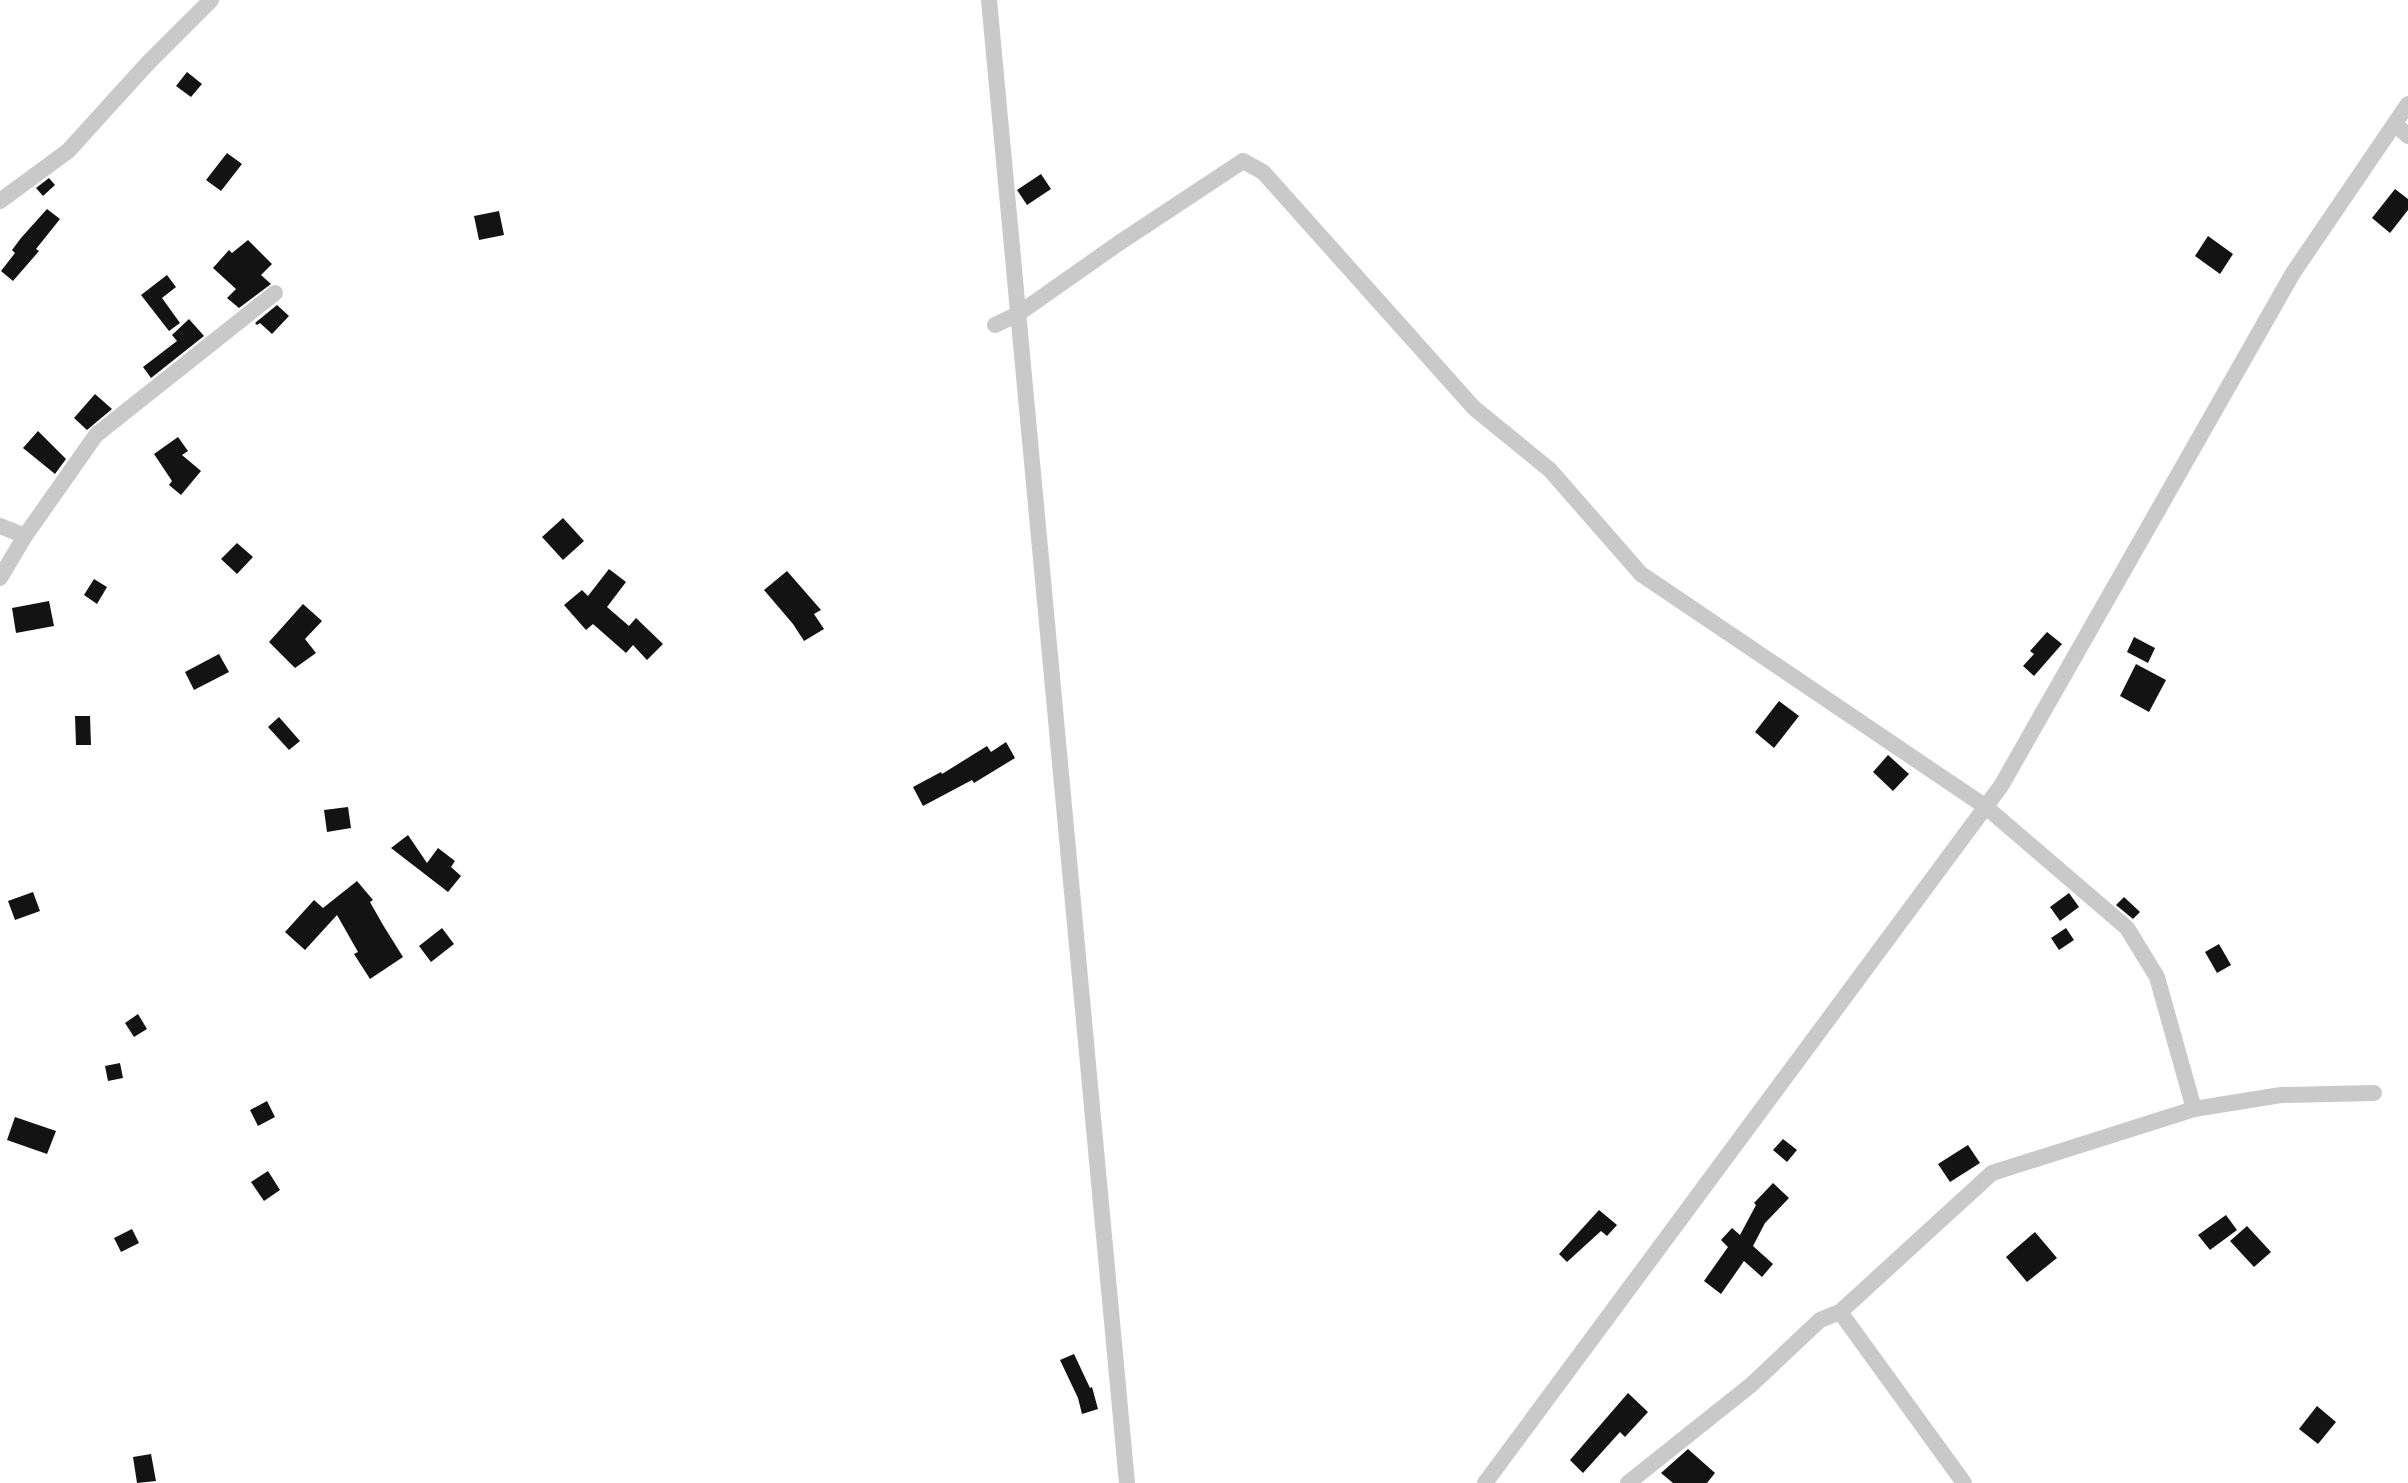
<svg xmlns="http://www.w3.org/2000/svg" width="2408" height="1483" font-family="'Roboto Condensed',sans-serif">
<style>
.building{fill:#131313}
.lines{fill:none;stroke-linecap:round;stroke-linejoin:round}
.street{stroke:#c9c9c9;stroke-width:16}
</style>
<rect width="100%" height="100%" fill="#fff"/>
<g class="building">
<path d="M187,72L202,84L191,97L176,86Z"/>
<path d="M227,153L242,164L221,191L206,180Z"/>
<path d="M1041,174L1051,189L1027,205L1017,190Z"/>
<path d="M49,178L55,185L43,196L36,188Z"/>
<path d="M2395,189L2408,199V210L2390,233L2372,218Z"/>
<path d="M47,209L60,219L36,249L39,251L13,281L1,271L15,253L12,250L21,238Z"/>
<path d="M499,211L504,235L479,240L474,216Z"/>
<path d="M2208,236L2233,254L2220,274L2195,256Z"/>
<path d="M248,240L272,264L261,275L271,284L239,308L227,298L236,289L213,268L229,250L232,253Z"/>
<path d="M167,275L176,287L162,298L180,323L169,331L141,295Z"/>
<path d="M277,305L289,316L272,334L260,323L257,325L255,323Z"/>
<path d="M189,319L204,336L151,378L143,367L177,341L172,335Z"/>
<path d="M95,394L112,409L87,430L74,418Z"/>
<path d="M38,431L66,459L55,474L23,448Z"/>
<path d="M178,437L188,451L182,455L201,471L181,495L169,485L172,481L154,454Z"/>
<path d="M563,518L584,541L563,560L542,537Z"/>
<path d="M237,543L253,557L237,574L221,559Z"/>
<path d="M609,569L626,582L607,607L629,626L636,618L663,644L647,660L633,645L626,653L593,624L586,630L564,605L582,590L588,596Z"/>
<path d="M787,571L821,610L814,614L824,629L804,641L793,624L764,590Z"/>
<path d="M94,579L107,587L97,604L84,595Z"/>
<path d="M49,601L54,626L16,633L12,608Z"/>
<path d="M303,604L322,621L305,639L316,653L295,668L269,642Z"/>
<path d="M2047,632L2062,644L2034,676L2023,666L2034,654L2030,651Z"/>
<path d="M2134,637L2155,648L2148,663L2127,652Z"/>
<path d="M219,654L229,672L194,690L185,672Z"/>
<path d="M2136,664L2166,680L2149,712L2120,696Z"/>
<path d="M1779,701L1799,716L1774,748L1755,732Z"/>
<path d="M75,716H90L91,745H76Z"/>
<path d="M279,717L300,741L289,750L268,727Z"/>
<path d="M1006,742L1015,758L974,783L972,780L923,806L913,787L941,772L942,774L987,746L991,752Z"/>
<path d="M1888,755L1909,774L1893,791L1873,772Z"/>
<path d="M348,807L351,828L327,832L324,810Z"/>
<path d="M408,835L427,863L438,848L455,861L451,867L461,876L448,892L391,848Z"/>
<path d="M357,881L373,900L370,902L383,925L403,957L370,979L354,954L358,952L337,915L305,950L285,932L314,900L323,908Z"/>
<path d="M33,892L40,911L15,920L8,901Z"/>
<path d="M2069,893L2079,907L2060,921L2050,907Z"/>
<path d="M2124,897L2140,912L2133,919L2116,905Z"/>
<path d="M442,928L454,944L431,962L419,946Z"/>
<path d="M2066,928L2074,940L2059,950L2051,938Z"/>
<path d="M2219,944L2231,965L2217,973L2205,952Z"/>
<path d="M138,1014L147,1029L134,1037L125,1023Z"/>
<path d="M120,1063L123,1078L108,1081L105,1066Z"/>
<path d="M267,1101L275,1117L258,1126L250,1110Z"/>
<path d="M15,1117L56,1131L47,1154L7,1140Z"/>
<path d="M1783,1139L1797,1150L1787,1162L1773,1150Z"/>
<path d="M1968,1145L1980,1163L1950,1182L1938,1164Z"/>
<path d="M268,1171L280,1190L264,1201L251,1182Z"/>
<path d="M1773,1183L1789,1198L1765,1223L1753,1246L1773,1264L1762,1277L1744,1261L1721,1294L1704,1281L1728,1247L1721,1240L1732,1228L1740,1235L1756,1205L1754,1203Z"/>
<path d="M1599,1210L1617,1225L1607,1236L1601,1231L1567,1262L1559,1254Z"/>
<path d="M2226,1215L2237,1230L2210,1250L2198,1235Z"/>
<path d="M2247,1226L2271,1252L2254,1267L2230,1241Z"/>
<path d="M132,1229L139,1243L121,1252L114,1238Z"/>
<path d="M2035,1232L2057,1258L2027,1282L2006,1257Z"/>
<path d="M1074,1354L1090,1388L1092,1387L1098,1409L1082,1414L1078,1398L1060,1360Z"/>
<path d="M1628,1393L1648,1412L1625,1437L1620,1432L1583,1473L1570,1460Z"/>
<path d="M2317,1406L2336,1422L2318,1444L2299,1429Z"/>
<path d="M1688,1449L1715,1473L1707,1483H1673L1661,1473Z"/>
<path d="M151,1454L156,1481L137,1483L133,1457Z"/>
</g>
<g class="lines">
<g class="street">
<path d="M989,0L1127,1483"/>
<path d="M2395,124L2408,136"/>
<path d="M0,201L68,151L148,63L211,0"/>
<path d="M995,325L1018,314L1119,243L1243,161L1263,172L1474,408L1550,470L1641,574L1986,807L2127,928L2157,977L2194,1109"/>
<path d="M0,526L25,536L0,578"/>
<path d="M25,536L96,435L275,293"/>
<path d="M1840,1312L1964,1483"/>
<path d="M1485,1483L2001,786L2293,273L2408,104"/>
<path d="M1628,1483L1751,1385L1820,1320L1840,1312L1992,1173L2194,1109L2281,1095L2374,1093"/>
</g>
</g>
</svg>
